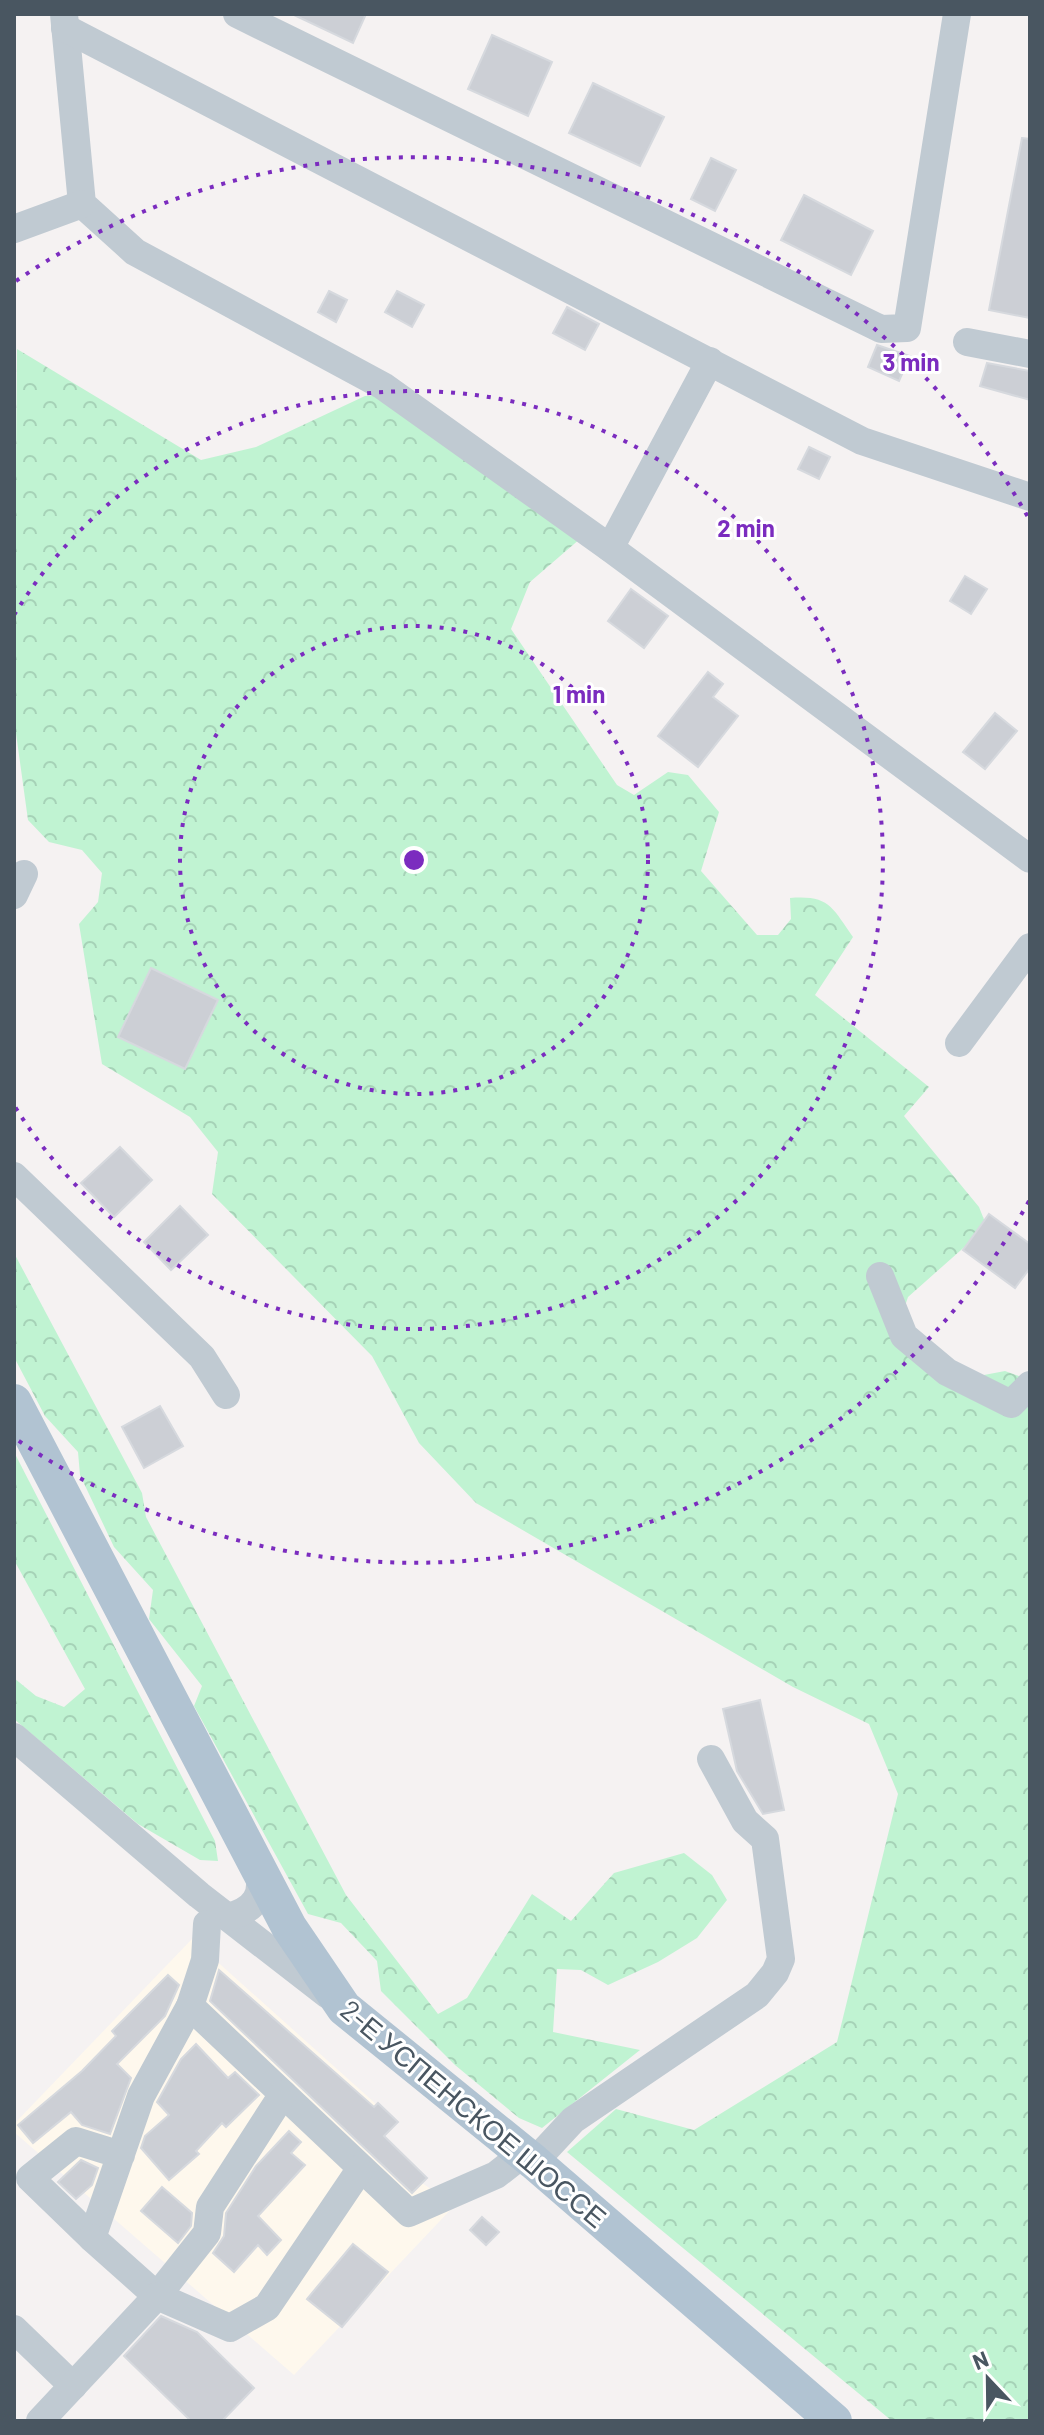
<svg xmlns="http://www.w3.org/2000/svg" width="1044" height="2435" font-family="Barlow,sans-serif">
<style>
.commercial{fill:#fef8ed}
.forest{fill:url(#forest-crowns)}
.building{fill:#cccfd5;stroke:#d6d9de;stroke-width:2}
.lines{fill:none;stroke-linecap:round;stroke-linejoin:round}
.minor{stroke:#c0cad2;stroke-width:28}
.major{stroke:#b1c3d2;stroke-width:36}
.ring{fill:none;stroke:#7b2cbf;stroke-width:4;stroke-dasharray:4 8}
.labels{text-anchor:middle;dominant-baseline:central;stroke-width:6;stroke-linejoin:round;paint-order:stroke}
.street-label{font-size:28px;fill:#495661;stroke:#fff}
.centre{fill:#7b2cbf;stroke:#fff;stroke-width:4}
.ring-label{font-size:24px;text-anchor:middle;font-weight:bold;fill:#7b2cbf;stroke:#fff;stroke-width:6;stroke-linejoin:round;paint-order:stroke}
</style>
<defs>
<pattern id="forest-crowns" width="20" height="18" patternUnits="userSpaceOnUse" patternTransform="scale(2)"><rect width="20" height="18" fill="#c0f3d2"/><path d="M2 6a3 3 0 1 1 6 0M12 15a3 3 0 1 1 6 0" fill="none" stroke="#a6d2b7"/></pattern>
</defs>
<rect width="100%" height="100%" fill="#f5f2f2"/>
<path class="commercial" d="M192,1939L376,2104L348,2134L455,2205L294,2375L14,2132V2124Z"/>
<g class="forest">
<path d="M17,349L201,460L256,447L365,396H387L581,538L530,582L511,629L617,785L634,795L668,772L688,775L719,812L701,871L757,935H778L791,919L790,898C829,895 832,907 853,937L815,995L929,1087L904,1116L979,1207L987,1227L908,1297L895,1336L942,1383L1005,1371L1030,1380V2421H892L567,2152L616,2109L694,2130L837,2042L898,1794L869,1724L793,1687L476,1503L419,1443L372,1356L212,1194L218,1152L190,1117L102,1064L79,924L98,902L102,873L82,850L49,842L28,820L14,719Z"/>
<path d="M14,1253L142,1493L146,1517L346,1895L438,2014L467,1998L532,1894L571,1921L614,1873L684,1853L712,1875L727,1900L697,1938L658,1962L608,1985L581,1970L557,1969L553,2032L640,2050L542,2128L519,2118L455,2065L381,1991L377,1961L341,1923L308,1914L194,1706L202,1686L149,1619L153,1590L114,1547L80,1475L78,1452L45,1416L14,1357Z"/>
<path d="M14,1452L215,1841L218,1861L200,1860L138,1824L14,1719V1678L36,1696L64,1707L85,1689L14,1560Z"/>
</g>
<g class="building">
<path d="M292,14H366L353,43Z"/>
<path d="M492,35L552,62L528,116L468,89Z"/>
<path d="M593,83L664,117L640,166L569,133Z"/>
<path d="M1022,138L1030,139V318L989,310Z"/>
<path d="M711,158L736,170L715,211L691,199Z"/>
<path d="M804,195L873,231L851,275L781,240Z"/>
<path d="M329,291L347,300L336,322L318,312Z"/>
<path d="M397,291L424,305L412,327L385,312Z"/>
<path d="M567,307L599,324L585,350L553,333Z"/>
<path d="M877,345L910,356L899,381L868,367Z"/>
<path d="M987,363L1030,371V400L980,386Z"/>
<path d="M809,447L830,457L819,479L798,469Z"/>
<path d="M965,576L987,589L971,614L950,601Z"/>
<path d="M631,589L668,616L644,648L608,621Z"/>
<path d="M708,672L723,684L713,697L738,716L698,767L658,736Z"/>
<path d="M995,713L1017,731L985,769L963,752Z"/>
<path d="M151,968L218,1000L185,1069L118,1037Z"/>
<path d="M120,1147L152,1180L114,1217L81,1183Z"/>
<path d="M180,1206L208,1235L171,1270L144,1242Z"/>
<path d="M989,1214L1030,1244V1268L1015,1288L963,1250Z"/>
<path d="M160,1406L183,1446L144,1468L122,1427Z"/>
<path d="M760,1700L784,1810L763,1814L737,1771L723,1709Z"/>
<path d="M219,1970L374,2107L378,2103L398,2122L384,2136L427,2178L412,2193L210,2001Z"/>
<path d="M168,1975L179,1985L165,2016L117,2064L131,2078L110,2134L82,2125L71,2112L33,2143L18,2125L82,2071L116,2036L112,2031Z"/>
<path d="M196,2044L228,2078L235,2072L259,2095L226,2127L222,2123L196,2151L199,2154L169,2180L141,2148L145,2136L169,2115L157,2102L181,2059Z"/>
<path d="M289,2131L301,2142L291,2153L305,2165L258,2216L281,2240L267,2255L258,2245L234,2272L213,2253L224,2236L226,2213L256,2166Z"/>
<path d="M81,2160L98,2168L92,2185L76,2199L58,2182Z"/>
<path d="M162,2187L192,2213L191,2226L178,2243L141,2211Z"/>
<path d="M482,2217L499,2232L486,2245L470,2230Z"/>
<path d="M353,2244L388,2272L342,2327L307,2299Z"/>
<path d="M161,2316L197,2332L254,2388L222,2421H191L124,2356Z"/>
</g>
<g class="lines">
<g class="minor">
<path d="M64,14L82,204L135,252L383,386L610,548L1030,859"/>
<path d="M237,14L881,329L907,328L957,14"/>
<path d="M65,28L862,441L1030,497"/>
<path d="M14,229L82,204"/>
<path d="M967,342L1030,354"/>
<path d="M610,548L710,361"/>
<path d="M14,895L24,874"/>
<path d="M959,1043L1030,947"/>
<path d="M14,1176L202,1357L226,1395"/>
<path d="M880,1276L904,1336L947,1372L1011,1404L1030,1385"/>
<path d="M14,1737L199,1895L328,1995"/>
<path d="M228,1917C255,1910 265,1895 258,1868"/>
<path d="M190,2006L409,2213L496,2175L523,2154"/>
<path d="M121,2155L76,2141L30,2178L92,2238L141,2096L190,2006L205,1960L207,1924"/>
<path d="M534,2162L573,2120L757,1995L775,1973L781,1959L765,1839L745,1821L711,1759"/>
<path d="M92,2238L157,2296L207,2233L210,2207L283,2094"/>
<path d="M14,2329L73,2386"/>
<path d="M40,2421L157,2296L230,2328L267,2307L361,2168"/>
</g>
<path class="major" d="M14,1402L289,1927L344,2008L534,2162L834,2421"/>
</g>
<g class="ring">
<circle cx="414" cy="860" r="234"/>
<path d="M14 615A469 469 0 1 1 14 1105"/>
<path d="M1029 1201A703 703 0 0 1 16 1439M16 281A703 703 0 0 1 1029 519"/>
</g>
<g class="labels">
<g class="street-label">
<text transform="translate(474 2113) rotate(40)">2-Е УСПЕНСКОЕ ШОССЕ</text>
</g>
</g>
<circle cx="414" cy="860" r="12" class="centre"/>
<g class="ring-label">
<text x="911" y="371">3 min</text>
<text x="746" y="537">2 min</text>
<text x="579" y="703">1 min</text>
</g>
<rect width="1044" height="2435" fill="none" stroke="#495661" stroke-width="32"/>
<g transform="translate(988 2379) rotate(338)" stroke="#ffffff" stroke-width="6" paint-order="stroke">
<path d="M0-6L14 30L0 20L-14 30Z" fill="#495661"/>
<text y="-12" font-size="22" font-weight="bold" text-anchor="middle" fill="#495661">N</text>
</g>
</svg>
